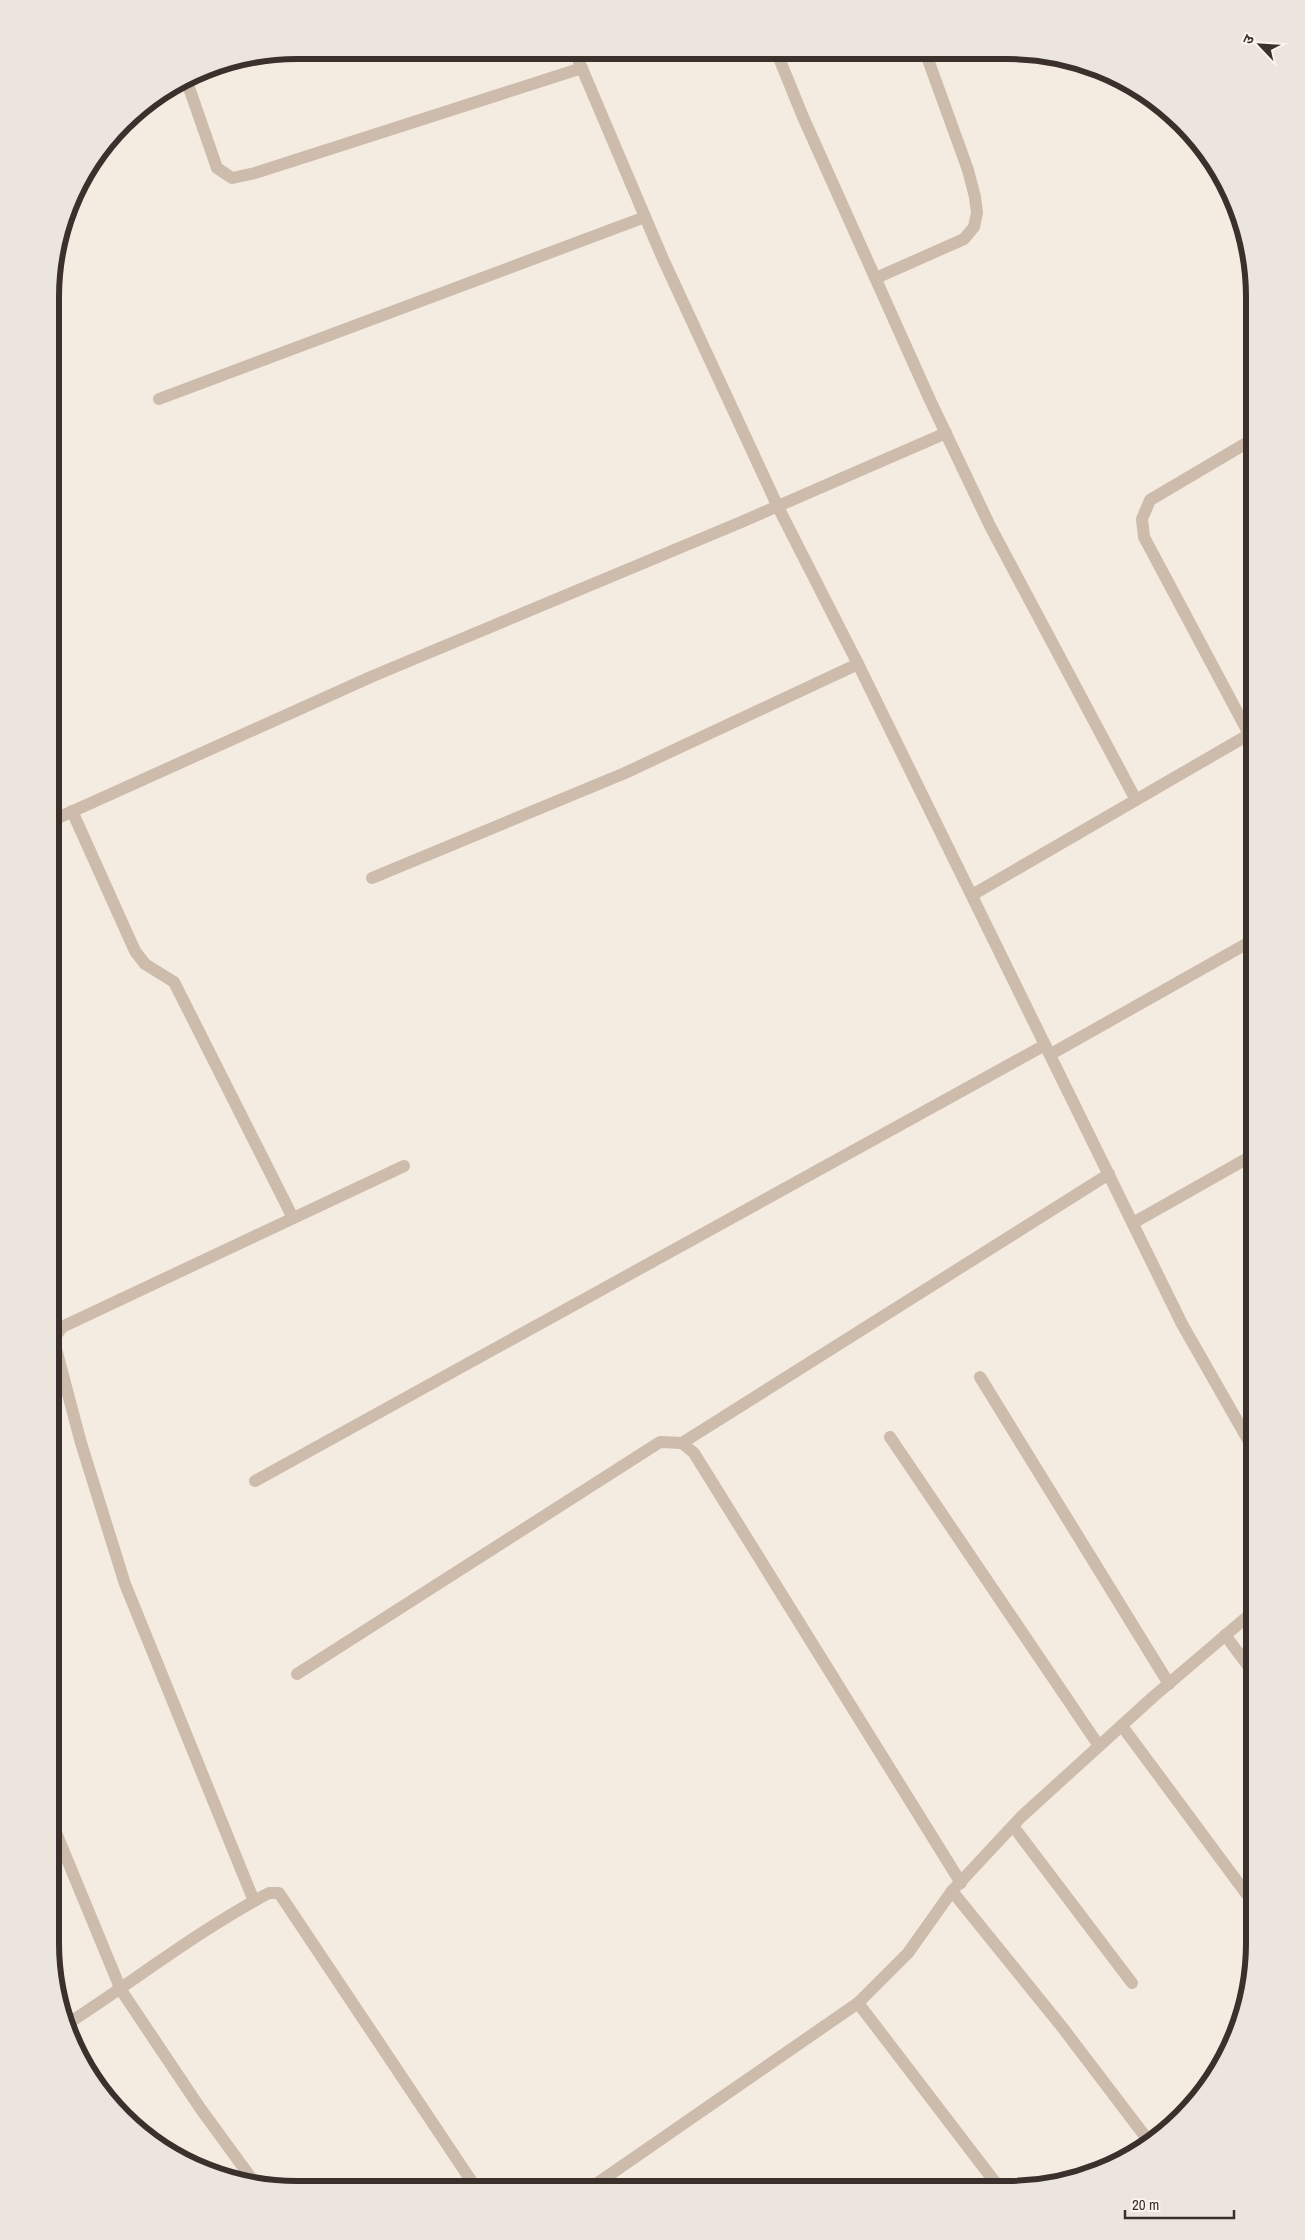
<svg xmlns="http://www.w3.org/2000/svg" width="1305" height="2240" font-family="'Archivo Narrow','Noto Sans Devanagari',sans-serif">
<style>
.lines{fill:none;stroke-linecap:round;stroke-linejoin:round}
.minor{stroke:#cdbbac;stroke-width:12}
.rim{fill:none;stroke:#3b302b;stroke-width:6}
</style>
<rect width="100%" height="100%" fill="#f4ebe1"/>
<g class="lines">
<g class="minor">
<path d="M575,52L663,259L778,507L858,664L1182,1324L1255,1452"/>
<path d="M777,53L803,117L930,400L990,526L1136,800"/>
<path d="M186,79L217,168L232,178L255,173L582,68"/>
<path d="M876,278L964,239L974,227L977,213L975,197L968,170L926,54"/>
<path d="M159,399L645,217"/>
<path d="M1249,734L1144,537L1142,519L1150,500L1255,438"/>
<path d="M72,811L135,951L145,964L174,982L293,1218"/>
<path d="M51,821L373,676L739,523L946,433"/>
<path d="M372,878L625,773L858,664"/>
<path d="M972,895L1255,731"/>
<path d="M1051,1054L1255,939"/>
<path d="M1133,1223L1255,1154"/>
<path d="M980,1377L1169,1684"/>
<path d="M890,1437L1099,1746"/>
<path d="M682,1443L1109,1174"/>
<path d="M255,1481L1045,1045"/>
<path d="M1225,1635L1255,1675"/>
<path d="M297,1674L660,1442L682,1443L694,1453L961,1883"/>
<path d="M1122,1726L1254,1904"/>
<path d="M50,1818L121,1990L200,2108L257,2186"/>
<path d="M1013,1826L1132,1983"/>
<path d="M952,1891L1062,2027L1151,2144"/>
<path d="M254,1901L125,1584L81,1443L55,1345V1337L62,1327L404,1166"/>
<path d="M858,2003L1001,2190"/>
<path d="M64,2026C133,1982 197,1931 269,1893H279L476,2188"/>
<path d="M589,2189L858,2003L908,1953L952,1891L1021,1817L1153,1697L1255,1610"/>
</g>
</g>
<path d="M0 0H1305V2240H0ZM297 59H1008A238 238 0 0 1 1246 297V1943A238 238 0 0 1 1008 2181H297A238 238 0 0 1 59 1943V297A238 238 0 0 1 297 59Z" fill="#ece5de" fill-rule="evenodd"/>
<path class="rim" d="M297 59H1008A238 238 0 0 1 1246 297V1943A238 238 0 0 1 1008 2181H297A238 238 0 0 1 59 1943V297A238 238 0 0 1 297 59Z"/>
<g transform="translate(1260 45) rotate(295)" stroke="#fbf5ee" stroke-width="4" paint-order="stroke">
<path d="M0-4L9 19L0 12L-9 19Z" fill="#3b302b"/>
<text y="-8" font-size="14" font-weight="bold" text-anchor="middle" fill="#3b302b">उ</text>
</g>
<path d="M1125 2210v8h109v-8" fill="none" stroke="#3b302b" stroke-width="2.5"/>
<text x="1132" y="2210" font-size="15" fill="#3b302b" stroke="#fbf5ee" stroke-width="4" paint-order="stroke">20 m</text>
</svg>
